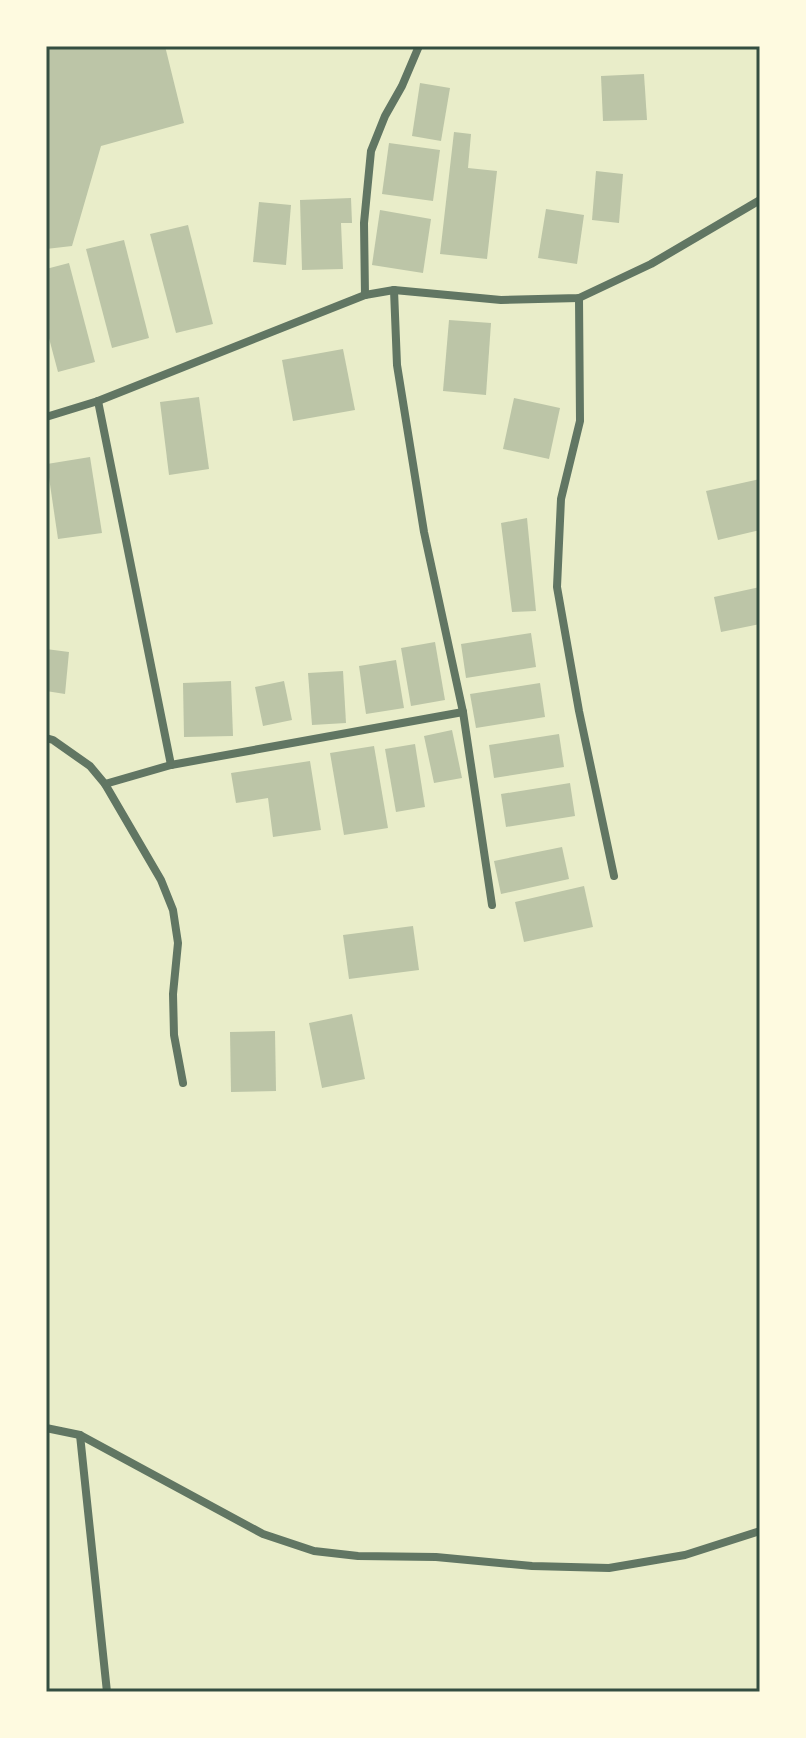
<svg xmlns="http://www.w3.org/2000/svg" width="806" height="1738" font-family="Georgia,serif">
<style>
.building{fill:#bcc5a7}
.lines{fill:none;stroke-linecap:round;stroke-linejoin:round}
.minor{stroke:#617663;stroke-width:8}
.neatline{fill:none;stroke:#344e41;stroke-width:3}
</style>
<rect width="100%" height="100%" fill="#e9edc9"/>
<g class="building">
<path d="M46,46H165L184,123L101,146L72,246L46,249Z"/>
<path d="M644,74L647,120L603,121L601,76Z"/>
<path d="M420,83L450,88L441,141L412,136Z"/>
<path d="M454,132L471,134L468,168L497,171L487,259L440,254Z"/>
<path d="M389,143L440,150L433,201L382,194Z"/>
<path d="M596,171L623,174L619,223L592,220Z"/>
<path d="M351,198L352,223H341L343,269L302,270L300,200Z"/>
<path d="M259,202L291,205L286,265L253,262Z"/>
<path d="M546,209L584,215L577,264L538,258Z"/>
<path d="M380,210L431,219L423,273L372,265Z"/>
<path d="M188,225L213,324L176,333L150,234Z"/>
<path d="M124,240L149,338L112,348L86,249Z"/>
<path d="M69,263L95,362L58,372L46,327V269Z"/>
<path d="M449,320L491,323L486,395L443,391Z"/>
<path d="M343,349L355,410L293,421L282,360Z"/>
<path d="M199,397L209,469L169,475L160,402Z"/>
<path d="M514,398L560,408L549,459L503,449Z"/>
<path d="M90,457L102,533L58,539L47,464Z"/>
<path d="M760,479V530L718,540L706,491Z"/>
<path d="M527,518L536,611L512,612L501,523Z"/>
<path d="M760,587V624L721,632L714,597Z"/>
<path d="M531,633L536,667L466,678L461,644Z"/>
<path d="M435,642L445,700L411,706L401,648Z"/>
<path d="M46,649L69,652L65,694L46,691Z"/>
<path d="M396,660L404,708L366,714L359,666Z"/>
<path d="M343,671L346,723L312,725L308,673Z"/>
<path d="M231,681L233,736L184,737L183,683Z"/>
<path d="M284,681L292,720L263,726L255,687Z"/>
<path d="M540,683L545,717L476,728L470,694Z"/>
<path d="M452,730L462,778L434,783L424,736Z"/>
<path d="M559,734L564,767L494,778L489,745Z"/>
<path d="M415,744L425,807L396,812L385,749Z"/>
<path d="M374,746L388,828L344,835L330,753Z"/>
<path d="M310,761L321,830L273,837L268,798L236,803L231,773Z"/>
<path d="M570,783L575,816L506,827L501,794Z"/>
<path d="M562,847L569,879L501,894L494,861Z"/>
<path d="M584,886L593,927L524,942L515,902Z"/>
<path d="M413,926L419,970L349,979L343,935Z"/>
<path d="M352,1014L365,1079L322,1088L309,1023Z"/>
<path d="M275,1031L276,1091L231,1092L230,1032Z"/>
</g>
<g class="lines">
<g class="minor">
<path d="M394,290L397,365L424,532L463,712L492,905"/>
<path d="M365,295L364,223L371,151L385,116L402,86L419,46"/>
<path d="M579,298L580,421L561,499L557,587L579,711L614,876"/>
<path d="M98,401L171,765"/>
<path d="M46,417L98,401L365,295L394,290L501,300L579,298L651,264L760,200"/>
<path d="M46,738L53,740L90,766L105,784L161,880L173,910L178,943L173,994L174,1035L183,1083"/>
<path d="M105,784L171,765L463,712"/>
<path d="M46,1428L80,1435L263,1534L314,1551L358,1556L436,1557L532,1566L609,1568L685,1555L760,1531"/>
<path d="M80,1435L107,1692"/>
</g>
</g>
<rect width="806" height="1738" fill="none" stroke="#fefae0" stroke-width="96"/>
<rect x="48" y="48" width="710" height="1642" class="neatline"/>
</svg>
